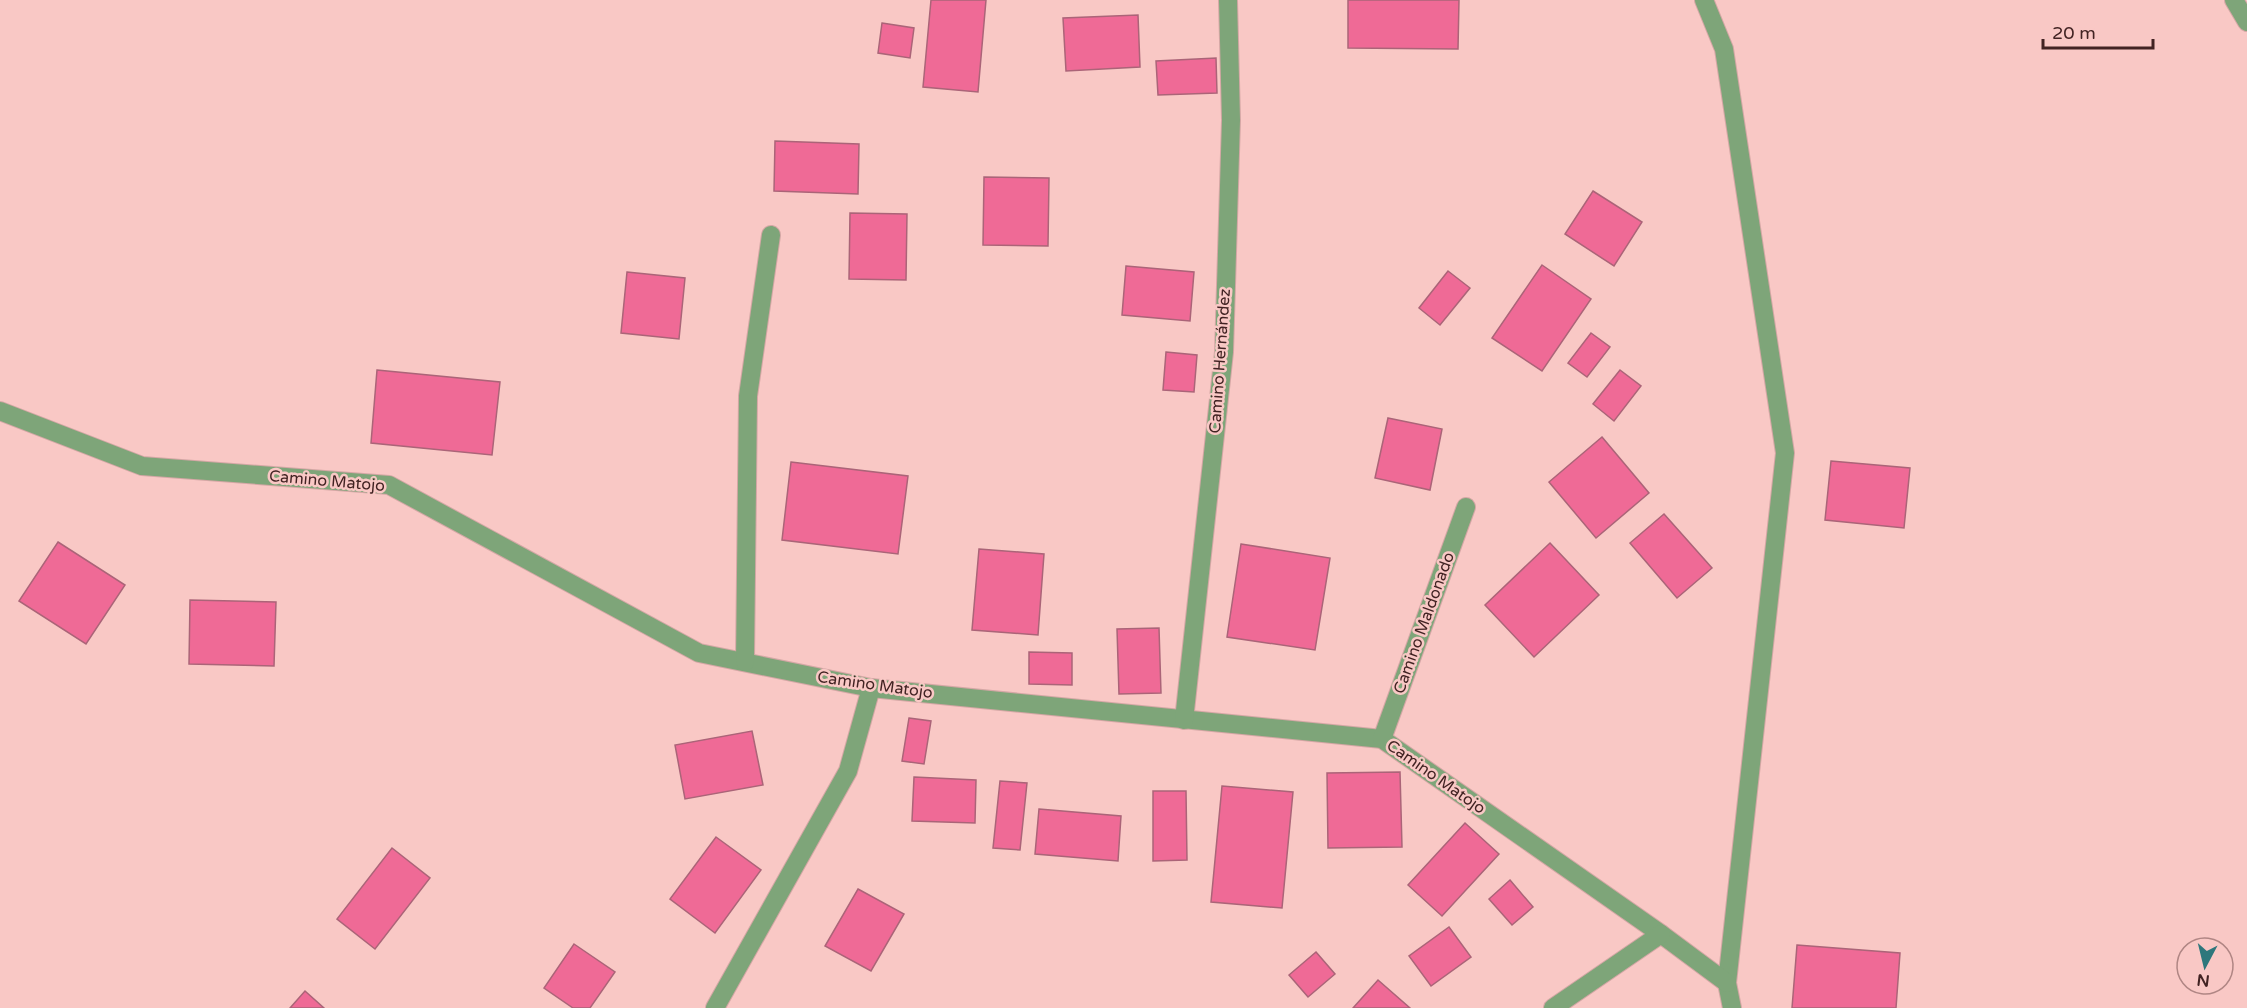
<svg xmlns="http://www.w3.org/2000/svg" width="2247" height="1008" font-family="'Varela Round',sans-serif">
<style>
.building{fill:#ef6a96;stroke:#ab6478;stroke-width:1.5}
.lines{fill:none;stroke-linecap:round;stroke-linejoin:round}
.minor-casing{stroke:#d4a7a5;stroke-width:20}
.minor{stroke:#7ea579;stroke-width:18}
.labels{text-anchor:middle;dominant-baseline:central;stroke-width:5;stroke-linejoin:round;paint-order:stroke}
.street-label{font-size:16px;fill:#422323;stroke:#f9c8c5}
</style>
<rect width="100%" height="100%" fill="#f9c8c5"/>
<g class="building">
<path d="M931,0H986L978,92L923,87Z"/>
<path d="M1348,0H1459L1458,49L1348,48Z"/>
<path d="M1138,15L1140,67L1066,71L1063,18Z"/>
<path d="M882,23L914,28L910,58L878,53Z"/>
<path d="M1216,58L1217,93L1158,95L1156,61Z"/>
<path d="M775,141L859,144L858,194L774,191Z"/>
<path d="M984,177L1049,178L1048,246L983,245Z"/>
<path d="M1593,191L1642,222L1614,266L1565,234Z"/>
<path d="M850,213L907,214L906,280L849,279Z"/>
<path d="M1542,265L1591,299L1542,371L1492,338Z"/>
<path d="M1126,266L1194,272L1190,321L1122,315Z"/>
<path d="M1448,271L1470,288L1440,325L1419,308Z"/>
<path d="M627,272L685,278L679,339L621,333Z"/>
<path d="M1591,333L1610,347L1587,377L1568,363Z"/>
<path d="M1166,352L1197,355L1194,392L1163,390Z"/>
<path d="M377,370L500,382L492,455L371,443Z"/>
<path d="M1620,370L1641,386L1614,421L1593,404Z"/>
<path d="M1388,418L1442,429L1430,490L1375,478Z"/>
<path d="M1602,437L1649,493L1596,538L1549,482Z"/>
<path d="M1831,461L1910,468L1904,528L1825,520Z"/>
<path d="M791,462L908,476L898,554L782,540Z"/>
<path d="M1664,514L1712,568L1677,598L1630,543Z"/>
<path d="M58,542L125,585L86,644L19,601Z"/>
<path d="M1550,543L1599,595L1534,657L1485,605Z"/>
<path d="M1241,544L1330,558L1315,650L1227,637Z"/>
<path d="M979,549L1044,554L1038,635L972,630Z"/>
<path d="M190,600L276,602L274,666L189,664Z"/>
<path d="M1159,628L1161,693L1119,694L1117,629Z"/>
<path d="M1029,652L1072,653V685L1029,684Z"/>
<path d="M909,718L931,721L924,764L902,761Z"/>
<path d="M752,731L763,785L685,799L675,745Z"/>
<path d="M1400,772L1402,847L1328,848L1327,773Z"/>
<path d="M914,777L976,780L975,823L912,821Z"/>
<path d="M1000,781L1027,783L1020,850L993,848Z"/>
<path d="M1222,786L1293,792L1282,908L1211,902Z"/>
<path d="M1153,791H1186L1187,860L1153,861Z"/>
<path d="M1039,809L1121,816L1118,861L1035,854Z"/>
<path d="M1465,823L1499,854L1442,916L1408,885Z"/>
<path d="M716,837L761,870L715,933L670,899Z"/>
<path d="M392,848L430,878L375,949L337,919Z"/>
<path d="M1510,880L1533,907L1512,925L1489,899Z"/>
<path d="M858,889L904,914L871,971L825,946Z"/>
<path d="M1449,927L1471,957L1431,986L1409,956Z"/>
<path d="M574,944L615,972L590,1008H573L544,988Z"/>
<path d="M1797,945L1900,953L1896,1008H1792Z"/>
<path d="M1316,952L1335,974L1308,997L1289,975Z"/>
<path d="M1378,980L1410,1008H1353Z"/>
<path d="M305,991L324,1008H290Z"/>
</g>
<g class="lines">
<defs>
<g id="minor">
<path d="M1704,0L1724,49L1785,453L1727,983L1732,1008"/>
<path d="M2234,0L2247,22"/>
<path d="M0,411L142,466L389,485L699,653L871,688L1382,739L1661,934L1727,983"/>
<path d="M745,662L748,396L771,235"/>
<path d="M1184,720L1224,352L1231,120L1228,0"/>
<path d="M1382,739L1466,507"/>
<path d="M715,1008L848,771L871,688"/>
<path d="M1553,1008L1661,934"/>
</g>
</defs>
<use href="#minor" class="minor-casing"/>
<use href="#minor" class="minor"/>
</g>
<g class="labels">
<g class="street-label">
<text transform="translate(1220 361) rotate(-86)">Camino Hernández</text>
<text transform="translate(327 481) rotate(5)">Camino Matojo</text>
<text transform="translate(1424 623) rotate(-70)">Camino Maldonado</text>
<text transform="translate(875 685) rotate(8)">Camino Matojo</text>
<text transform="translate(1436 777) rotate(35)">Camino Matojo</text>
</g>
</g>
<g transform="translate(2205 966) rotate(187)"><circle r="28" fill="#f9c8c5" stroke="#b08684" stroke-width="1.5"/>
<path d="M0-4.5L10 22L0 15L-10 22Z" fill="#2e777c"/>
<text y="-9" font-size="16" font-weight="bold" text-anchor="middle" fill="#422323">N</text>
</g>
<path d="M2043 39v9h110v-9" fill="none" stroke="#422323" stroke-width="3"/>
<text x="2052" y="39" font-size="18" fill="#422323" stroke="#f9c8c5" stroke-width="4.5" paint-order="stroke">20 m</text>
</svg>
